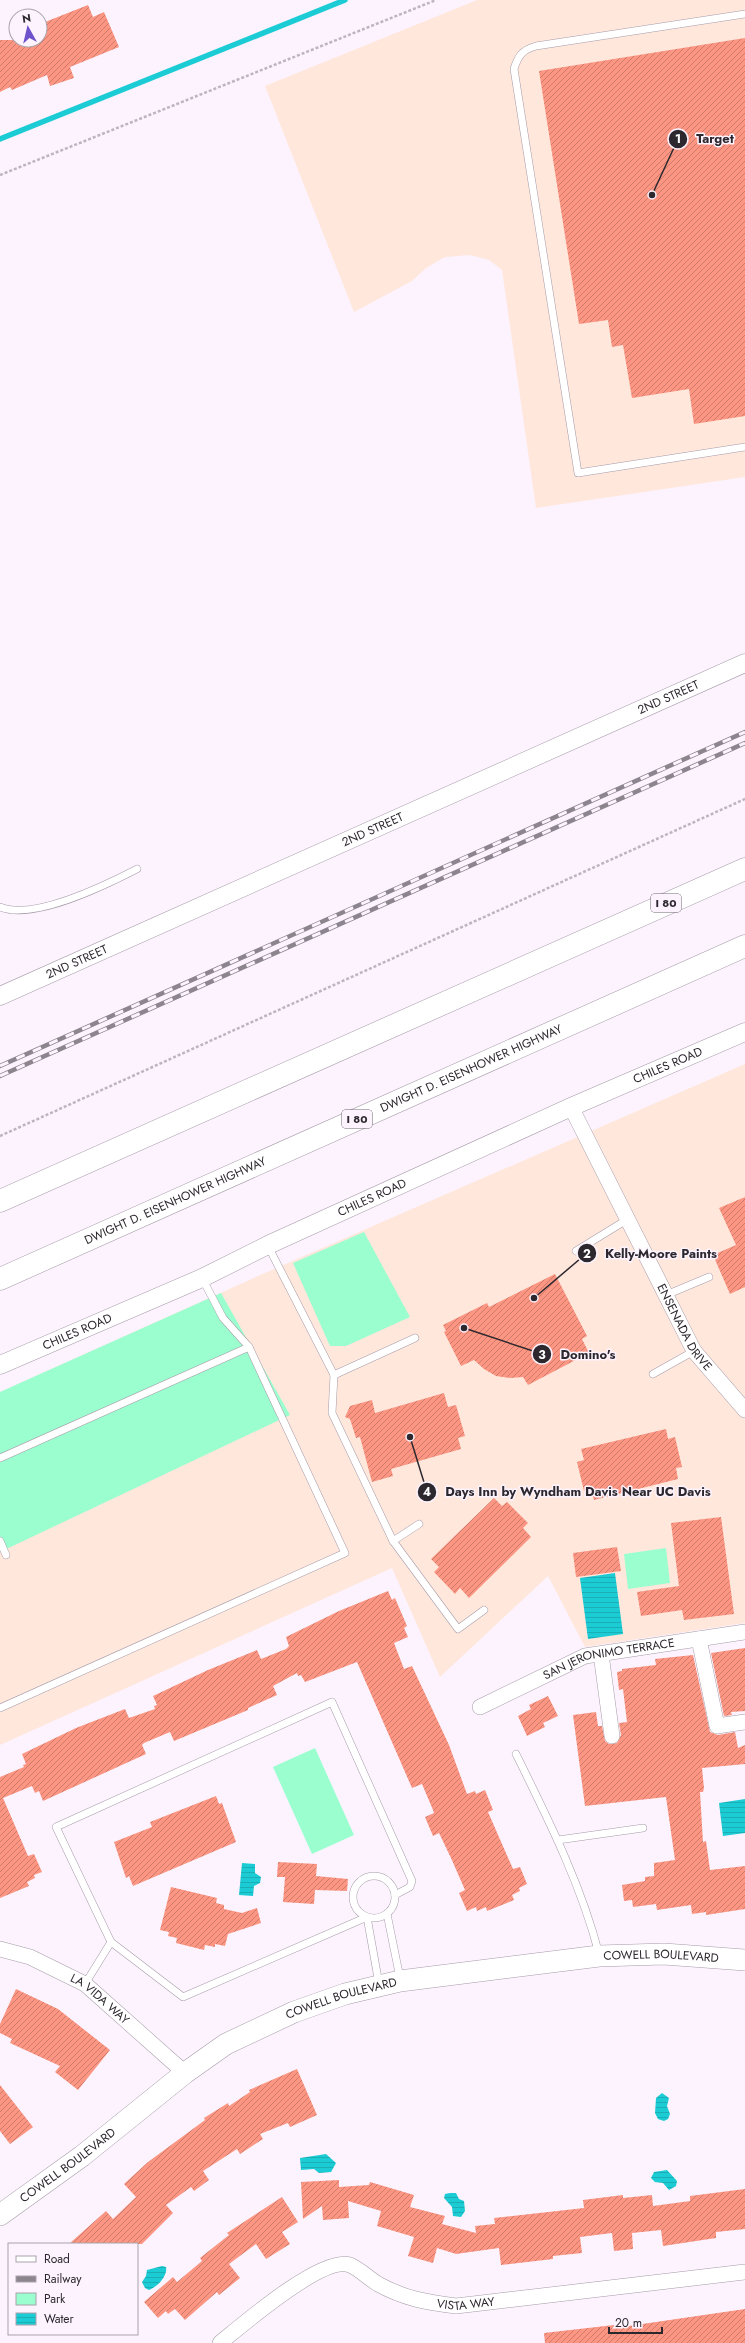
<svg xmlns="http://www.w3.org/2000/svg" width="745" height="2343" font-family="Jost,sans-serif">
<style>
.commercial{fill:#ffe7dc}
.green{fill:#9bfecf}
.water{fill:url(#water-rules)}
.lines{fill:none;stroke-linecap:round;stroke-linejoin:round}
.stream{stroke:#1cccd5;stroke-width:5.5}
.building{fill:url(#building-hatch)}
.service-casing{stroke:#a69ba8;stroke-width:8}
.minor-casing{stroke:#a69ba8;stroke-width:16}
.tertiary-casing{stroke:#a69ba8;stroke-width:19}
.secondary-casing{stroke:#a69ba8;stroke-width:22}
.motorway-casing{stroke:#a69ba8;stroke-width:23}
.path{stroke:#bcb5be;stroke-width:2.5;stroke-dasharray:3 2;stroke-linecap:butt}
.service{stroke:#fff;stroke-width:7}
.minor{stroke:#fff;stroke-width:15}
.tertiary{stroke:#fff;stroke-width:18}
.secondary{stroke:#fff;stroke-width:21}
.motorway{stroke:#fff;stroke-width:22}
.rail-casing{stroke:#8c858e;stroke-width:4.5}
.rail{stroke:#fcf3fe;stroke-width:3;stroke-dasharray:9;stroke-linecap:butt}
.labels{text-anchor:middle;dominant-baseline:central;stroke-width:3;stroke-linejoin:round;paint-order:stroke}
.shield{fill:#fcf3fe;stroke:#6b656c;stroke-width:1}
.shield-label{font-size:11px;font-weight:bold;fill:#2d282e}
.street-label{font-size:12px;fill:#2d282e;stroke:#fcf3fe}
.leader{fill:none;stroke:#2d282e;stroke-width:1.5}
.callout-dot{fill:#2d282e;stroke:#fcf3fe;stroke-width:1.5}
.mark-label{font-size:12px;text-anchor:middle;font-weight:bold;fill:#fff}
.callout-label{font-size:13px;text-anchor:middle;font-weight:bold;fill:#2d282e;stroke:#fcf3fe;stroke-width:3;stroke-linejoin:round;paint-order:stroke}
</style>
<defs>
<pattern id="water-rules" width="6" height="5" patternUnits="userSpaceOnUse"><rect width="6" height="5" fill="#1cccd5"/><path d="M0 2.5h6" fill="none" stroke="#1aafb7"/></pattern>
<pattern id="building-hatch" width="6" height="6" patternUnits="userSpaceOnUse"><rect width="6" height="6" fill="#fc9682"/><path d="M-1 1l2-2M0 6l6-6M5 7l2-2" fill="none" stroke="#cc7a6b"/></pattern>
</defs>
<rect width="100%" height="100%" fill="#fcf3fe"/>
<g class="commercial">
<path d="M477,0H745V477L536,508L502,270L489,260L470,255L445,257L426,268L412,281L354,312L265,86Z"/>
<path d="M745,1064V1623L585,1647L548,1576L440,1677L392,1568L0,1745V1392L258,1276Z"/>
</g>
<g class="green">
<path d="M364,1232L410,1317L346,1346H330L293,1263Z"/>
<path d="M221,1293L290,1415L0,1552V1392Z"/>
<path d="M666,1548L670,1583L628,1589L624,1554Z"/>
<path d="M315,1748L354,1835L312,1854L273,1767Z"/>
</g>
<g class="water">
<path d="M615,1573L623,1634L588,1639L580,1578Z"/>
<path d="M745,1799V1833L723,1836L719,1803Z"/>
<path d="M242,1863L255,1864V1873L261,1877L260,1883L254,1886L253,1896L239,1895Z"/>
<path d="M662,2093L669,2098L667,2106L670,2114L668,2119L664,2121L658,2119L655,2113L656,2098Z"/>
<path d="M326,2154L336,2163L331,2172L319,2173L314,2169L301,2170L300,2158Z"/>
<path d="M667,2170L677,2181L676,2186L669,2190L663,2183L655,2182L651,2178L654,2172Z"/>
<path d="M450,2193H456L459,2199L464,2201L465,2211L461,2217L453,2216L452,2207L444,2198L445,2194Z"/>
<path d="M162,2266L166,2267C168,2276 157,2287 149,2290L145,2288L142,2282L146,2276L147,2270Z"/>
</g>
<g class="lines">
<path class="stream" d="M0,139L345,0"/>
</g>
<g class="building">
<path d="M88,5L93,17L104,12L119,47L70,67L74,78L50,86L47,75L12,90L10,87L0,92V40H40V24Z"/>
<path d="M745,38V416L694,424L689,389L632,398L623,345L612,347L608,320L579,324L539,71Z"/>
<path d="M745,1197V1287L730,1294L713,1255L736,1245L719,1208Z"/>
<path d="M555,1274L587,1336L582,1339L589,1353L528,1385L523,1377L510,1378L496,1376L484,1369L474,1360L461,1366L444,1332L446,1331L443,1325L487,1303L489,1307Z"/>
<path d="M444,1393L448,1407L456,1405L465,1436L458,1438L461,1449L391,1469L393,1476L372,1482L360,1437L356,1438L350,1419L345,1417L350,1406L372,1400L375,1413Z"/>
<path d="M666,1429L668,1439L675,1437L682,1467L676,1468L678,1479L594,1500L591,1489L584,1491L577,1462L584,1460L581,1449Z"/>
<path d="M494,1498L502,1506L507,1502L528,1523L523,1528L531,1537L469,1598L460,1588L455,1594L434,1572L439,1567L431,1559Z"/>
<path d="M721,1517L734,1614L684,1620L682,1610L641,1616L637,1592L679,1586L671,1523Z"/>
<path d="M617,1547L621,1571L576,1577L573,1553Z"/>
<path d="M388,1591L392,1600L395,1598L407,1626L404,1628L408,1637L394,1643L404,1669L412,1666L449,1745L467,1794L475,1791L476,1794L485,1790L493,1810L488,1812L513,1869L520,1867L527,1884L519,1888L520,1891L512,1895L514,1900L487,1911L486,1907L477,1911L476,1907L467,1911L459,1893L465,1890L451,1858L439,1833L433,1836L425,1817L434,1813L433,1810L422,1784L412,1788L357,1662L305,1682L301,1675L298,1676L297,1673L273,1686L277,1695L248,1708V1710L174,1741L170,1732L144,1743L142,1745L146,1754L43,1801L39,1791L35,1793L32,1786L3,1798L28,1856L34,1854L42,1872L34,1875L35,1878L27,1882L29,1886L0,1898V1777L24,1767L23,1765L26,1764L22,1754L76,1728L125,1709L129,1718L155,1709L154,1706L157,1705L153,1696L208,1670L257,1650L261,1659L286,1649L289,1646L286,1637L339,1611Z"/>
<path d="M745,1648V1711L731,1712L732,1715L724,1716L711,1653Z"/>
<path d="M693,1655L710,1732L718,1735L735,1732L738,1748L745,1745V1764L702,1768L704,1788L703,1792H700L703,1842L706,1841L710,1870L745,1866V1909L706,1915V1912L692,1914L691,1905L657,1910L656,1904L633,1907L632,1900L624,1901L622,1885L645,1881V1877L654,1876V1863L675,1860L666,1797L585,1806L573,1715L596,1712L598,1726H602L605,1741L609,1744L617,1743L621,1735L619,1723L627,1722L623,1689L619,1690L617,1672L622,1671V1669L656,1665L655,1659Z"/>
<path d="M548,1696L558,1716L543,1723L545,1727L527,1736L518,1716L531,1709L529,1705Z"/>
<path d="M216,1796L219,1804L222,1803L236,1842L133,1886L129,1876L126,1878L114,1842L152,1827L150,1822Z"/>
<path d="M278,1862L317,1864L316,1876L348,1879L347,1891L315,1890L314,1904L283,1902L285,1877H277Z"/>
<path d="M171,1887L217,1898L216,1903L224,1905V1909L242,1913L257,1908L261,1923L228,1934L225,1946L215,1944V1947L205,1945L204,1950L176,1943L177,1938L168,1936L169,1932L160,1930Z"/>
<path d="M16,1989L58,2009L110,2050L78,2090L55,2072L60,2066L10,2043L12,2039L0,2033V2024Z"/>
<path d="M297,2069L317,2115L290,2127L288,2123L260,2134L263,2139L240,2154L237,2149L203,2171L209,2180L194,2191L191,2187L166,2205L173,2213L142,2244H69L106,2211L113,2219L136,2197L124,2184L148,2162L205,2120L204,2118L228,2103L229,2106L250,2092L249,2090Z"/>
<path d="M0,2085L33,2127L10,2144L0,2131Z"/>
<path d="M339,2180V2187L369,2185L370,2182L414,2195L410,2207L445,2216L442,2224L476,2233L475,2226L495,2224L494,2218L584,2208L583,2200L623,2195V2198L652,2195L653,2206L690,2201V2196L745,2189V2229L716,2232V2238L663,2246L661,2230L632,2233L633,2249L614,2251L612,2233L580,2237L582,2253L553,2256V2259L501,2265L499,2248L456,2254L437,2248L433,2263L408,2256L414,2237L377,2226L381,2211L348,2201L349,2218L323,2220L322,2206L303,2219L301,2182Z"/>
<path d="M282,2197L298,2222L282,2232L290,2244L266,2259L256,2244L229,2264L240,2278L219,2295L217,2292L185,2320L175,2309L168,2314L166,2311L158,2318L144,2302L173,2277L177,2282L202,2261L200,2258L229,2235L227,2233Z"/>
<path d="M745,2309V2343H545L544,2333L614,2325L615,2328Z"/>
</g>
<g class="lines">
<defs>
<g id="service">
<path d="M745,14L536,46C522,50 518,56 514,69L578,473L745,447"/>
<path d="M0,907C34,921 106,885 137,869"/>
<path d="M268,1246L334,1375L415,1338"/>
<path d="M576,1251L628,1219"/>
<path d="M666,1295L709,1277"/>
<path d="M653,1374L694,1351"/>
<path d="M334,1375L332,1413L393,1541L419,1524"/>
<path d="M0,1458L249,1347"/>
<path d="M0,1541L6,1555"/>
<path d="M393,1541L458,1629L484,1610"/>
<path d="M0,1708L345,1553L249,1347L223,1318L202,1278"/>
<path d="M516,1754C548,1819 581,1884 599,1954"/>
<path d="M558,1840L643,1828"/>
<circle cx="374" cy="1897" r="21"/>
<path d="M387,1914L400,1978"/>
<path d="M85,1984L111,1942"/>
<path d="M379,1984L367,1917L183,1997L111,1942L56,1827L332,1702L412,1881L410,1887L395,1895"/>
</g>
<g id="minor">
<path id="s1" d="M571,1107L694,1351L745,1410"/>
<path d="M699,1639L717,1726L745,1722"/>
<path d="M601,1654L612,1736"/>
<path id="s2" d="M480,1707L585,1656L745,1632"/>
<path id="s3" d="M0,1949L30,1957L85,1984L185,2073"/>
<path id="s4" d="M220,2343C242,2325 323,2255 350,2265C361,2270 368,2278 378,2284C405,2299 426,2302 456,2306L745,2272"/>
</g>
<g id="tertiary">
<path id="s5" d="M0,996L745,663"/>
<path id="s6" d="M0,1365L202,1278L268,1245L571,1107L745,1032"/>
</g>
<g id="secondary">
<path id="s7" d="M0,2215L82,2156L185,2073L226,2044L294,2012L345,1994L400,1981L599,1956L664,1954L745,1960"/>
</g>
<g id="motorway">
<path d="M0,1201L745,869"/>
<path id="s8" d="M0,1279L745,946"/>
</g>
</defs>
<use href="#service" class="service-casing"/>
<use href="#minor" class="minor-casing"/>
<use href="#tertiary" class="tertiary-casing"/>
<use href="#secondary" class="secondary-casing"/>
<use href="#motorway" class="motorway-casing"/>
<g class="path">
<path d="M0,175L436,0"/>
<path d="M0,1136L745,799"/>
</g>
<use href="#service" class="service"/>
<use href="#minor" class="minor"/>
<use href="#tertiary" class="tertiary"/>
<use href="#secondary" class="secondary"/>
<use href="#motorway" class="motorway"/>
<defs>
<g id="rail">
<path d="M0,1066L745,732"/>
<path d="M0,1076L745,743"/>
</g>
</defs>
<use href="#rail" class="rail-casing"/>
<use href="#rail" class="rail"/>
</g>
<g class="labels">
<g class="shield">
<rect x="651" y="894" width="30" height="18" rx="3"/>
<rect x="342" y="1110" width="30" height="18" rx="3"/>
</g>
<g class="shield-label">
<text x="666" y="903">I 80</text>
<text x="357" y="1119">I 80</text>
</g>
<g class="street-label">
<text stroke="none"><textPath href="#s5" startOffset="732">2ND STREET</textPath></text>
<text stroke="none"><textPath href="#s5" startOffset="408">2ND STREET</textPath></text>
<text stroke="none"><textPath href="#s5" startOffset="84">2ND STREET</textPath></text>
<text stroke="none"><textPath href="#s6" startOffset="732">CHILES ROAD</textPath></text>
<text stroke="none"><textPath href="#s8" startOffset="516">DWIGHT D. EISENHOWER HIGHWAY</textPath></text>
<text stroke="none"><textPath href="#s6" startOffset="408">CHILES ROAD</textPath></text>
<text stroke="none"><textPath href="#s8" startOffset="192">DWIGHT D. EISENHOWER HIGHWAY</textPath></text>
<text stroke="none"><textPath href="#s1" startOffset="248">ENSENADA DRIVE</textPath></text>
<text stroke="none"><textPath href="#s6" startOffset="84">CHILES ROAD</textPath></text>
<text stroke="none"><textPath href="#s2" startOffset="139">SAN JERONIMO TERRACE</textPath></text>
<text stroke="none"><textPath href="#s7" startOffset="732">COWELL BOULEVARD</textPath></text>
<text stroke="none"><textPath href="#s7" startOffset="408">COWELL BOULEVARD</textPath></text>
<text stroke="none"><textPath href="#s3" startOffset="113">LA VIDA WAY</textPath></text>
<text stroke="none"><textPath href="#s7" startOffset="84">COWELL BOULEVARD</textPath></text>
<text stroke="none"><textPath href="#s4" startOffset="280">VISTA WAY</textPath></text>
</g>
</g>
<path class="leader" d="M652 195L678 139M534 1298L587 1253M464 1328L542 1354M410 1437L427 1492"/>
<g class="callout-dot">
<circle cx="652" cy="195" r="4"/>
<circle cx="534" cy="1298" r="4"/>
<circle cx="464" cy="1328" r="4"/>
<circle cx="410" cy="1437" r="4"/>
<circle cx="678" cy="139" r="10"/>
<circle cx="587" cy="1253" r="10"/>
<circle cx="542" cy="1354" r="10"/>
<circle cx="427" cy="1492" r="10"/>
</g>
<g class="mark-label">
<text x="678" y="143">1</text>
<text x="587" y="1258">2</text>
<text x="542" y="1359">3</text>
<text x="427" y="1496">4</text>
</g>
<g class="callout-label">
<text x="715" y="143">Target</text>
<text x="661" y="1258">Kelly-Moore Paints</text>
<text x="588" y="1359">Domino's</text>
<text x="578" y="1496">Days Inn by Wyndham Davis Near UC Davis</text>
</g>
<rect x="8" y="2243" width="130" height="92" fill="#fcf3fe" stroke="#a9a2ab"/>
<rect x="16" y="2256" width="20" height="6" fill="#ffffff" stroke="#a9a2ab"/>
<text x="44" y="2263" font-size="12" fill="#2d282e">Road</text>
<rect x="16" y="2276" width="20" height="6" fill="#8c858e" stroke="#a9a2ab"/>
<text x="44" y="2283" font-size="12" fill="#2d282e">Railway</text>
<rect x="16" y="2293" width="20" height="12" fill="#9bfecf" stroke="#a9a2ab"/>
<text x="44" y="2303" font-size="12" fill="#2d282e">Park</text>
<rect x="16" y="2313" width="20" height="12" fill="url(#water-rules)" stroke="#a9a2ab"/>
<text x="44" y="2323" font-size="12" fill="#2d282e">Water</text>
<g transform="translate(28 28) rotate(352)"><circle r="19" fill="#fcf3fe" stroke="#a9a2ab"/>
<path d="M0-3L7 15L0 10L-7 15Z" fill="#6e52cb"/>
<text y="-6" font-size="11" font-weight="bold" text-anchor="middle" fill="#2d282e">N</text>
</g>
<path d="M609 2327v6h53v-6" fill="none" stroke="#2d282e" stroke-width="2"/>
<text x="615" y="2327" font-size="12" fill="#2d282e" stroke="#fcf3fe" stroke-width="3" paint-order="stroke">20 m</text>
</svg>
